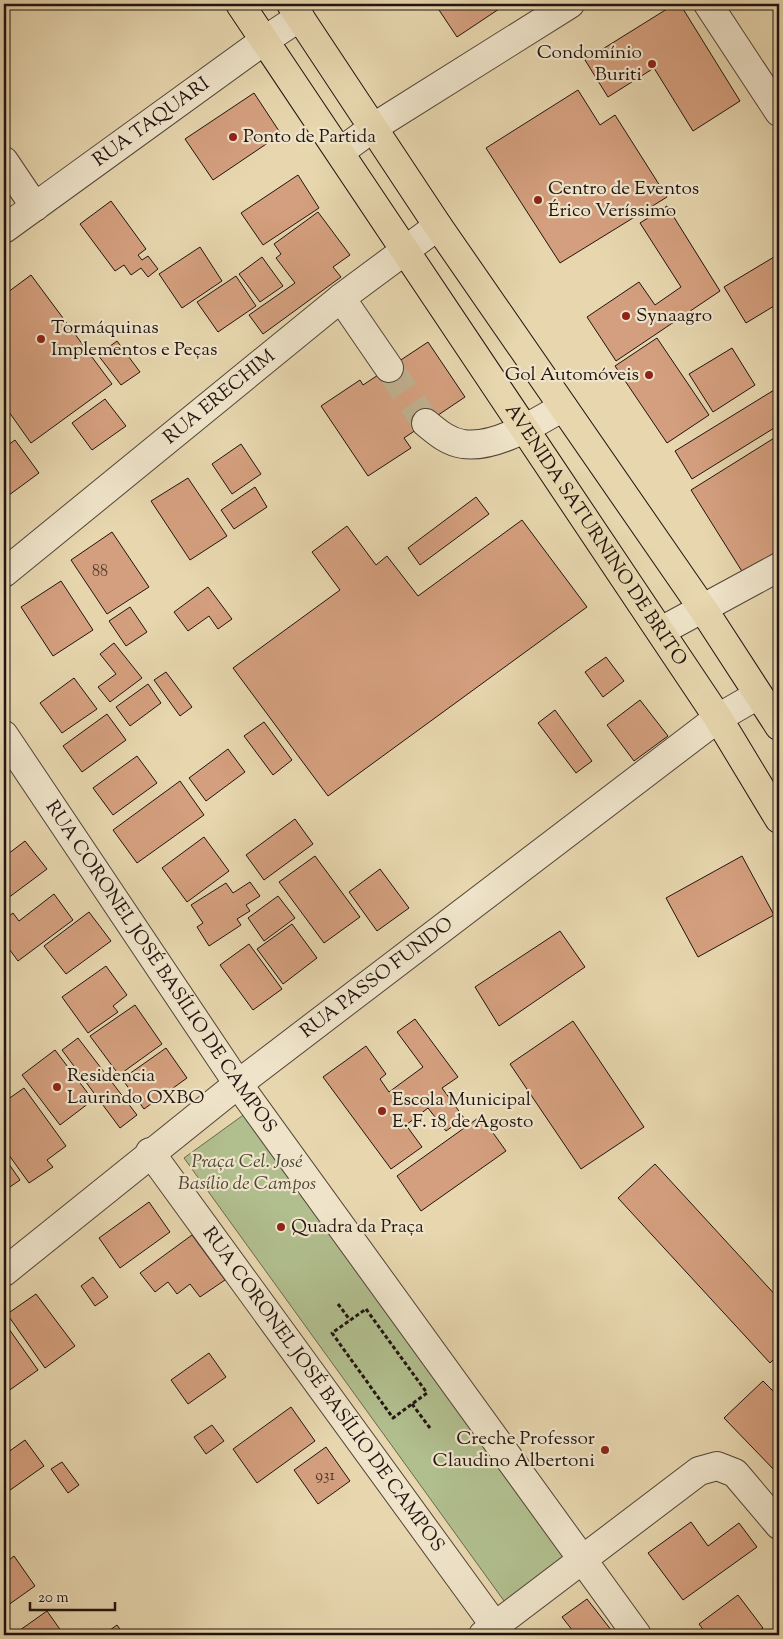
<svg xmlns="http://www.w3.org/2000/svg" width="783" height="1639" font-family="'Sorts Mill Goudy',serif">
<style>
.green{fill:#b1be8e;stroke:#69694f}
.building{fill:#d49f7e;stroke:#211410}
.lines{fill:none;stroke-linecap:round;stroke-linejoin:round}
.minor-tunnel{stroke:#bfaf8e;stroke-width:28;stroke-dasharray:28 14;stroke-linecap:butt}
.minor-casing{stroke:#524438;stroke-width:30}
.major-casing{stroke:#211410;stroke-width:30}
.path{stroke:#211410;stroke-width:3;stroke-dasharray:4 2.5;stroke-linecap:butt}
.minor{stroke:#efe4ca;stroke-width:28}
.major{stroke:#e7d6ae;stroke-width:28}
.poi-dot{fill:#8f2418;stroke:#efe4ca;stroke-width:2}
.labels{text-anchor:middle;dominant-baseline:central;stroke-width:4.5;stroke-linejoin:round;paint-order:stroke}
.number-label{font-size:16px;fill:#4e372c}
.poi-label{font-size:19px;fill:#211410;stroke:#efe4ca;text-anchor:start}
.street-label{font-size:19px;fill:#211410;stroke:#efe4ca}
.park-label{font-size:19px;font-style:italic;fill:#4c4736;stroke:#efe4ca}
</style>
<rect width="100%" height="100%" fill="#e7d6ae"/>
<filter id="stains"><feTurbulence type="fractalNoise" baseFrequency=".004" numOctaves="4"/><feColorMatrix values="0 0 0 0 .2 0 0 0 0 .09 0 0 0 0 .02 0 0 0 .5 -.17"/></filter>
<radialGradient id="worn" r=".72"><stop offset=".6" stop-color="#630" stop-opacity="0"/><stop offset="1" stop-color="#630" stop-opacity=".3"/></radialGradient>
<path class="green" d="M253,1108L572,1555L507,1605L184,1158Z"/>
<g class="building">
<path d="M435,4H500L502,7L457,37Z"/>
<path d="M675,4H680L740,101L693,131L654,68L608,97L585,60Z"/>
<path d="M772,4H779V16Z"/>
<path d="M578,90L600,125L615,115L667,197L560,263L486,148Z"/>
<path d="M254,93L281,134L213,180L185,139Z"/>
<path d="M298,175L319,208L263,245L241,213Z"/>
<path d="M111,201L146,249L138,255L142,260L148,256L158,269L148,277L141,268L131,275L124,265L115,271L80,224Z"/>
<path d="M667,206L720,291L616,361L587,317L639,282L655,305L681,287L640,223Z"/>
<path d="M318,212L350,255L333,267L341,277L263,334L249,315L295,283L276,258L281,254L274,244Z"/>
<path d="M200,247L222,281L182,308L159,274Z"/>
<path d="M779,254V303L746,323L724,287Z"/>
<path d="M262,257L283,286L260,302L239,274Z"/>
<path d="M31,275L112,384L31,443L4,405V295Z"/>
<path d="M236,276L256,306L218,332L197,302Z"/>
<path d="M657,338L709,415L667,443L615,366Z"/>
<path d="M117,341L140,372L121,385L98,355Z"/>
<path d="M428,342L465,397L404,438L411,448L368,476L321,406L360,380L363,385Z"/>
<path d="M732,348L755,385L713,412L689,374Z"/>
<path d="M779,387V425L692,479L675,451Z"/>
<path d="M105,399L126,426L92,450L72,423Z"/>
<path d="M779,435V550L743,573L691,490Z"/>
<path d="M15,440L39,473L5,498L4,448Z"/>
<path d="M241,444L261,474L232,494L212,464Z"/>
<path d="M188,478L227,536L190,560L151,501Z"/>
<path d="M255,487L267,507L234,529L221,510Z"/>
<path d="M476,497L489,514L420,565L408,548Z"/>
<path d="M522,520L587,607L328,796L233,668L340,590L312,552L347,526L376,565L387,556L418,596Z"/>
<path d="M112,532L149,587L107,614L71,560Z"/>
<path d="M61,581L93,630L53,656L21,607Z"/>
<path d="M208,587L232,619L218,629L209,616L188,631L174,612Z"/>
<path d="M130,607L147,632L126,646L109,621Z"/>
<path d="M114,643L142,678L110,702L98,687L116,674L100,654Z"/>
<path d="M606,657L624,681L603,697L585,672Z"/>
<path d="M166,672L192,707L180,716L154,680Z"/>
<path d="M74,678L97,709L62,733L40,703Z"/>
<path d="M148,684L161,703L130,726L116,707Z"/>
<path d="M640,700L668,736L634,761L607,725Z"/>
<path d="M555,710L592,761L576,773L538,723Z"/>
<path d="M107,714L126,740L82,772L63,746Z"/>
<path d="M264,722L292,760L273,775L244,736Z"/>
<path d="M228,749L245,772L206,801L189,778Z"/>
<path d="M137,756L157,783L113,815L93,788Z"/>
<path d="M180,781L204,815L137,863L113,830Z"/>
<path d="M295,819L313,844L264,880L246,855Z"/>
<path d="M204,837L229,871L187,902L162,868Z"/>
<path d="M25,841L47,869L4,901V857Z"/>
<path d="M315,856L360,917L324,943L279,882Z"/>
<path d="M742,856L774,915L698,957L666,898Z"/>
<path d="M380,869L409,908L377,931L349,892Z"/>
<path d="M250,882L260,896L246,905L250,911L237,919L241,925L209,946L197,927L203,923L191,905L226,883L233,893Z"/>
<path d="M54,894L73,920L18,961L4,942V920L13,913L19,921Z"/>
<path d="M278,896L295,918L264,941L248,918Z"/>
<path d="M89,912L111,941L66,974L44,946Z"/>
<path d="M292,924L317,958L283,984L257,949Z"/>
<path d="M560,931L585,967L499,1026L475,987Z"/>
<path d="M249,944L282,989L253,1010L220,965Z"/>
<path d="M106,966L127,995L113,1006L118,1012L88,1033L62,997Z"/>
<path d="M135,1005L162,1044L119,1075L90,1036Z"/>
<path d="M415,1019L458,1077L442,1088L464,1118L446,1131L428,1108L406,1125L422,1147L391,1169L323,1077L366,1046L386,1074L380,1079L389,1092L423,1067L397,1032Z"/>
<path d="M573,1021L644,1127L581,1169L510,1064Z"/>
<path d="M78,1038L137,1115L120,1128L62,1050Z"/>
<path d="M166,1048L187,1078L144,1109L122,1079Z"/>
<path d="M55,1050L93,1100L60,1125L22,1075Z"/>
<path d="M24,1088L66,1146L47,1160L53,1167L29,1183L6,1151L9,1149L4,1141V1102Z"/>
<path d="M481,1116L506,1151L421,1211L397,1176Z"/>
<path d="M4,1157L20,1180L4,1191Z"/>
<path d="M655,1164L779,1299V1354L770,1363L618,1198Z"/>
<path d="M149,1202L170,1232L120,1268L99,1238Z"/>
<path d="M192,1235L225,1280L200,1297L190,1284L177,1294L168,1282L155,1292L140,1273Z"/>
<path d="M93,1277L108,1297L95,1306L81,1286Z"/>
<path d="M36,1294L75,1346L45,1368L7,1314Z"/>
<path d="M4,1322L38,1370L4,1394Z"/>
<path d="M209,1353L226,1377L188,1404L171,1380Z"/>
<path d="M763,1381L779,1397V1475L724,1418Z"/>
<path d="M291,1407L315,1441L257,1483L233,1449Z"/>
<path d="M212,1425L224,1441L206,1454L194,1437Z"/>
<path d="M25,1440L44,1466L6,1493L4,1489V1455Z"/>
<path d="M326,1447L350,1481L318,1504L294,1470Z"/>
<path d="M62,1462L79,1485L68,1493L51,1469Z"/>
<path d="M691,1522L708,1546L739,1523L757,1547L683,1600L648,1553Z"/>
<path d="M14,1556L35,1586L4,1608V1564Z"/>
<path d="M738,1595L763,1628L753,1635H707L699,1624Z"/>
<path d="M587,1599L615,1635H576L562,1617Z"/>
<path d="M47,1611L64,1635H13Z"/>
<path d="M117,1625L124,1635H103Z"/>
</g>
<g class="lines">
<path class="minor-tunnel" d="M389,368L426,423"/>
<defs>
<g id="minor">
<path d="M708,4L779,112"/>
<path d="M340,152L374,127L570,4"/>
<path d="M4,161L35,207"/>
<path id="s1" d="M4,229L265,40L300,17"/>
<path d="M341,298L389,368"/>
<path d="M426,423C437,432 448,442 463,444C495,449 537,422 563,407"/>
<path id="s2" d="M4,573L341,298L438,226"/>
<path d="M661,631L779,567"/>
<path id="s3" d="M4,735L238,1084L637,1635"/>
<path id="s4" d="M150,1152L495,1626"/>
<path id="s5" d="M4,1272L238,1084L718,718L758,695"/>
<path d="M483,1635L699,1471L717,1466L735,1473L779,1525"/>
</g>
<g id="major">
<path id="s6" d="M240,4L718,718L779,819"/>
<path d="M291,4L438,226L703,609L779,726"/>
</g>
</defs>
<use href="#minor" class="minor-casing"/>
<use href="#major" class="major-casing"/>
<g class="path">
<path d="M338,1304L350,1320"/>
<path d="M366,1309L427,1393L393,1418L332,1333Z"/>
<path d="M412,1404L430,1428"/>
</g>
<use href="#minor" class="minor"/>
<use href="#major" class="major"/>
</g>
<g class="poi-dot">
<circle cx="652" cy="64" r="5"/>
<circle cx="233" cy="137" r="5"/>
<circle cx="538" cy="200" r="5"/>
<circle cx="626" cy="316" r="5"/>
<circle cx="41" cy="339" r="5"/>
<circle cx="649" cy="375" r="5"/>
<circle cx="57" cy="1087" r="5"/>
<circle cx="382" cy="1111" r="5"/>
<circle cx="281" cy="1227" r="5"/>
<circle cx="605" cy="1450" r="5"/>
</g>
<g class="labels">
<g class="number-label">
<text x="100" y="572">88</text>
<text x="325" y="1476">931</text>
</g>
<g class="poi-label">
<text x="642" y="53" text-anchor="end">Condomínio<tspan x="642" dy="22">Buriti</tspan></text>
<text x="243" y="137">Ponto de Partida</text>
<text x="548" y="189">Centro de Eventos<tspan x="548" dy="22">Érico Veríssimo</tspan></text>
<text x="636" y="316">Synaagro</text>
<text x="51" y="328">Tormáquinas<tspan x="51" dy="22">Implementos e Peças</tspan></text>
<text x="639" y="375" text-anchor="end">Gol Automóveis</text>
<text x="67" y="1076">Residencia<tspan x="67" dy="22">Laurindo OXBO</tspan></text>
<text x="392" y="1100">Escola Municipal<tspan x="392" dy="22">E. F. 18 de Agosto</tspan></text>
<text x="291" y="1227">Quadra da Praça</text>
<text x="595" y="1439" text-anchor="end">Creche Professor<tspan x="595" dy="22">Claudino Albertoni</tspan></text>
</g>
<g class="street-label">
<text stroke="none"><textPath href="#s1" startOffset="182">RUA TAQUARI</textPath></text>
<text stroke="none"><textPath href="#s2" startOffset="278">RUA ERECHIM</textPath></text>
<text stroke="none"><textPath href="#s6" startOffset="639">AVENIDA SATURNINO DE BRITO</textPath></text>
<text stroke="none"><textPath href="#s3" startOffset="280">RUA CORONEL JOSÉ BASÍLIO DE CAMPOS</textPath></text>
<text stroke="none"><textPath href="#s5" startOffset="475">RUA PASSO FUNDO</textPath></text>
<text stroke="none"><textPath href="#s4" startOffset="294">RUA CORONEL JOSÉ BASÍLIO DE CAMPOS</textPath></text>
</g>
<g class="park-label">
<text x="247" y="1162">Praça Cel. José<tspan x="247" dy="22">Basílio de Campos</tspan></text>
</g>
</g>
<rect width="783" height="1639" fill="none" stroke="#e7d6ae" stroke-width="20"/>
<rect x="5" y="5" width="773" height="1629" fill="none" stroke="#211410" stroke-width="2.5"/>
<rect x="10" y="10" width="763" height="1619" fill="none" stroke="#211410"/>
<path d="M30 1602v8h85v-8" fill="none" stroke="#211410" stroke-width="2.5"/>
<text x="38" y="1602" font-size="15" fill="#211410" stroke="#efe4ca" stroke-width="4" paint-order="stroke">20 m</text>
<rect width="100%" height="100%" filter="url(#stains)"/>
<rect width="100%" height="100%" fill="url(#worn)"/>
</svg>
